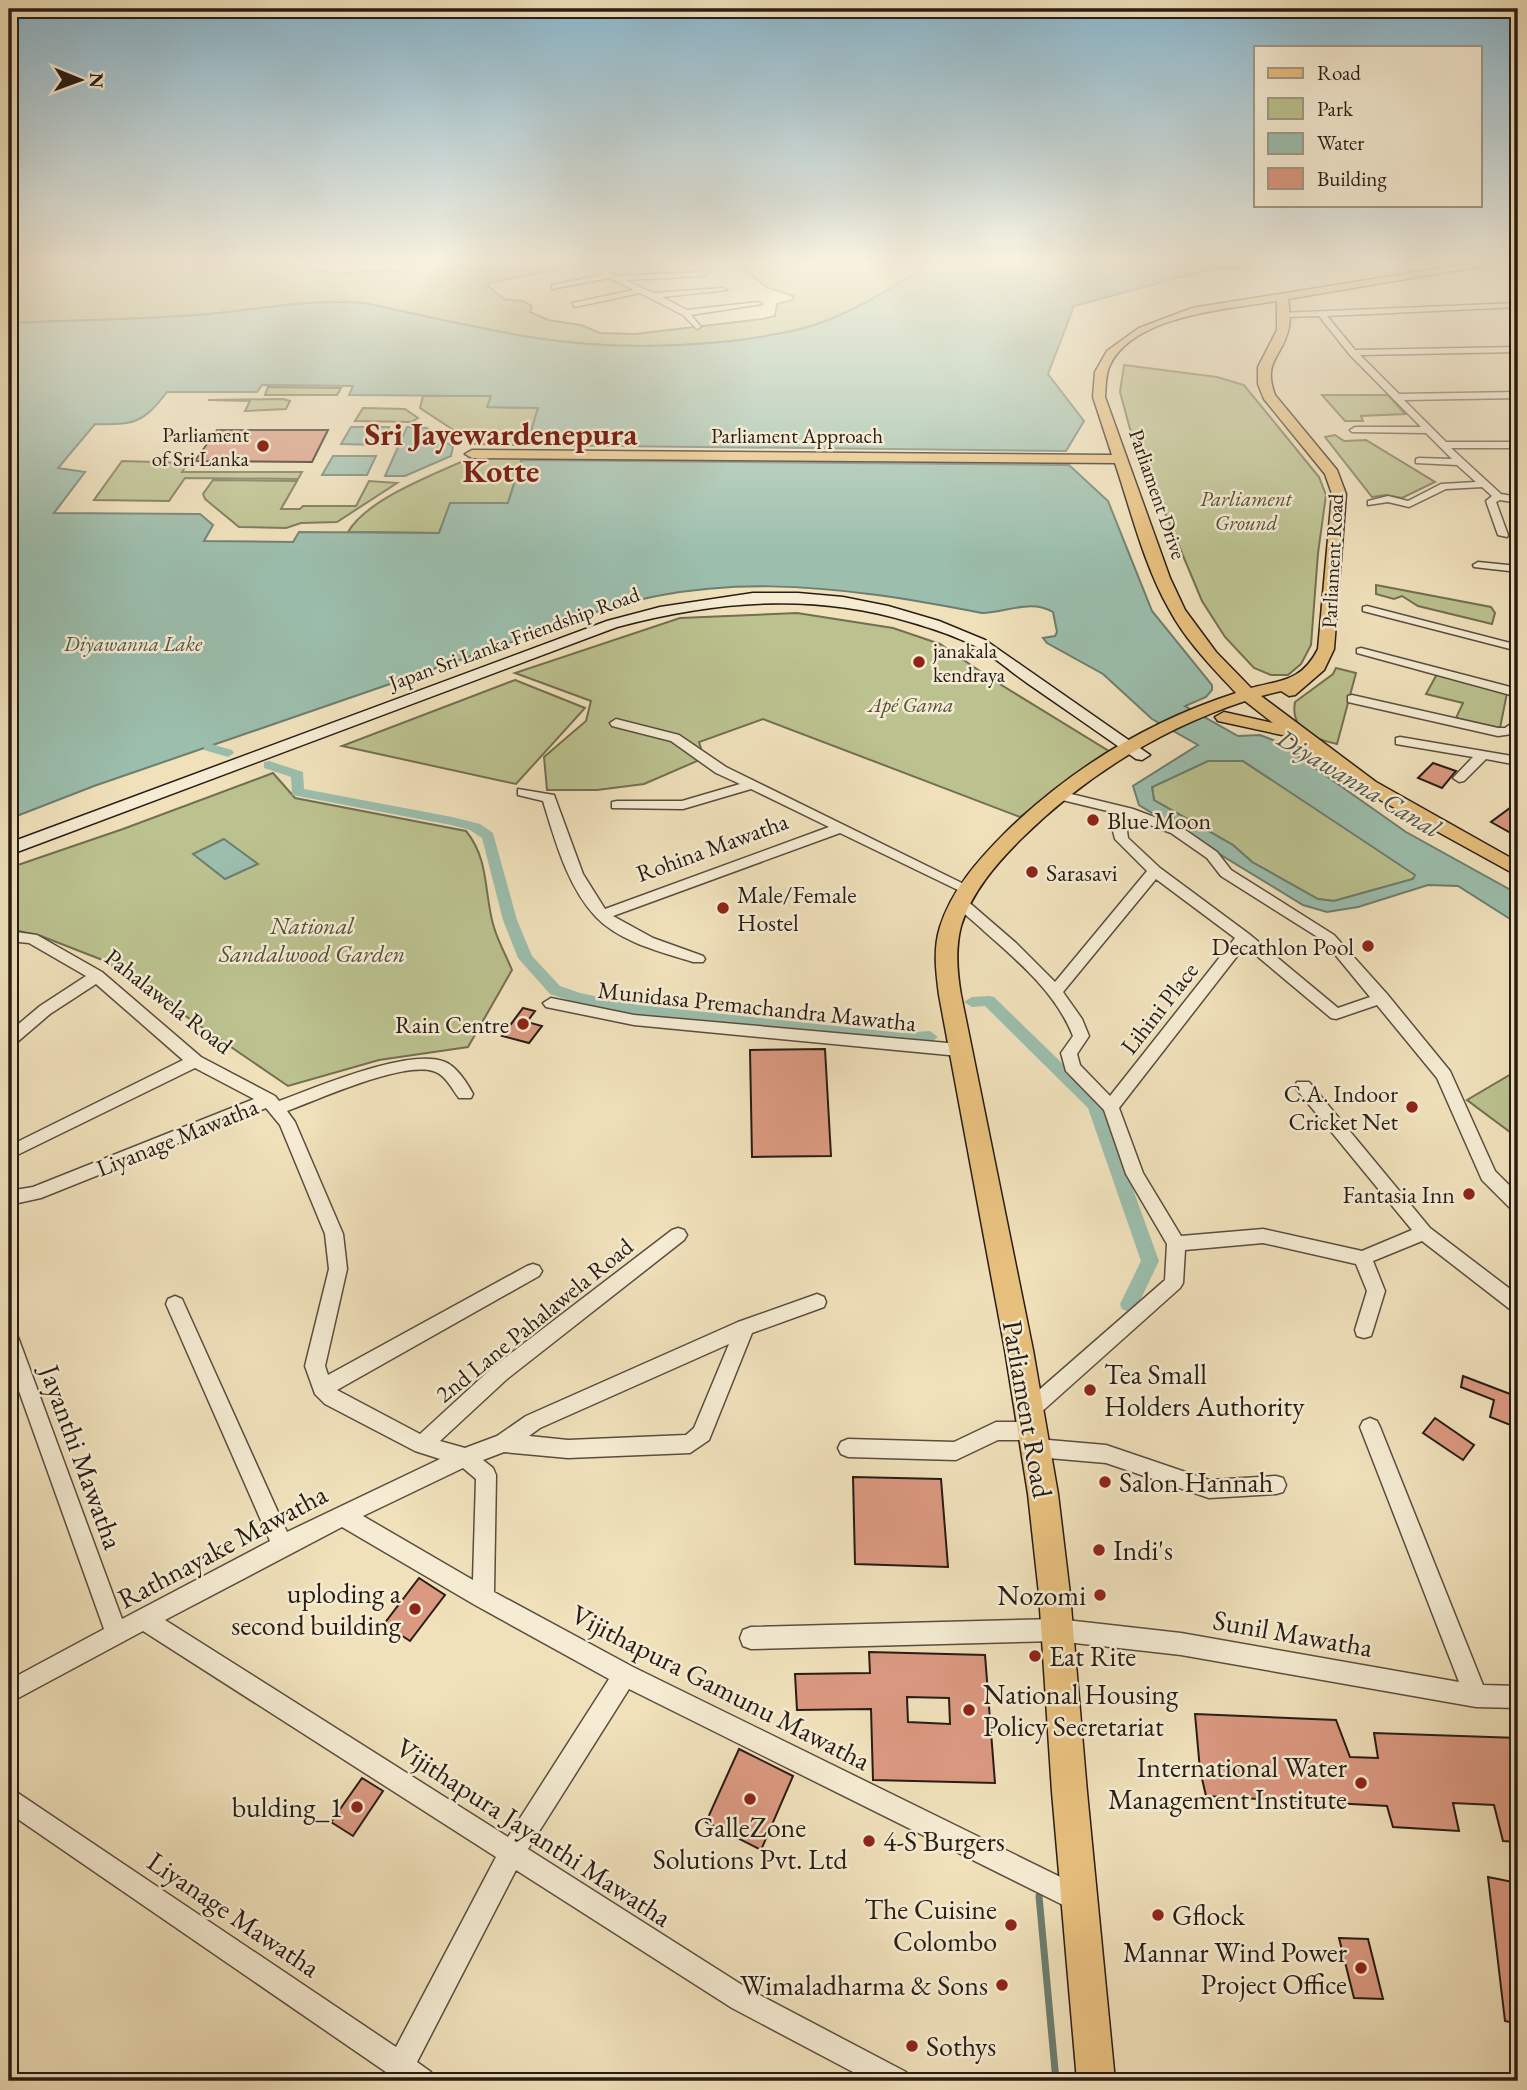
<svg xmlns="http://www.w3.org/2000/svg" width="1527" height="2090" font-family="'EB Garamond',serif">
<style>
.green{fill:#bbc28f;stroke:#726f52;stroke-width:2}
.water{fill:#9bbead;stroke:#6d7d70;stroke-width:2;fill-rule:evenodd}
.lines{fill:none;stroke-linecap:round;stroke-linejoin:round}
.stream{stroke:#6d7d70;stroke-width:7}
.canal{fill:#9bbead;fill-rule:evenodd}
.building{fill:#db9981;stroke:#281c15;stroke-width:2;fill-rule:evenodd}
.minor-casing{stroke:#5a4d3e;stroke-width:3}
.secondary-casing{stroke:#281c15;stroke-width:3}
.primary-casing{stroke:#281c15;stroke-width:3}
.minor{fill:#f5ecd3;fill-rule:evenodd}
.secondary{fill:#f5ecd3;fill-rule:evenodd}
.primary{fill:#e8c07e;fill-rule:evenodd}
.poi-dot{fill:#8f2418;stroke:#f5ecd3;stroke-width:2.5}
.labels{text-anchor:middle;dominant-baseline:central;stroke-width:5;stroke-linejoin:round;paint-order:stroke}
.far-poi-label{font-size:21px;fill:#281c15;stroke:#f5ecd3;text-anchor:end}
.far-street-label{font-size:21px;fill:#281c15;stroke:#f5ecd3}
.far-park-label{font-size:21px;font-style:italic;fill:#544e3a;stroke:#f5ecd3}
.far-water-label{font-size:21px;font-style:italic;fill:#50554a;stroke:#f5ecd3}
.poi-label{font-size:24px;fill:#281c15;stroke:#f5ecd3;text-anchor:end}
.street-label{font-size:24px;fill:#281c15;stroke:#f5ecd3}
.park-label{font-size:24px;font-style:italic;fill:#544e3a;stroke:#f5ecd3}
.water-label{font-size:26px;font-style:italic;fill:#50554a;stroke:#f5ecd3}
.near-poi-label{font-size:28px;fill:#281c15;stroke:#f5ecd3;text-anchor:start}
.near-street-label{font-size:28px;fill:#281c15;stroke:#f5ecd3}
.far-town-label{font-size:32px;font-weight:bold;fill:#7a1f14;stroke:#f5ecd3}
</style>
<rect width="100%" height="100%" fill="#f0e1bb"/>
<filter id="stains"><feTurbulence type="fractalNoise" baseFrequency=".00286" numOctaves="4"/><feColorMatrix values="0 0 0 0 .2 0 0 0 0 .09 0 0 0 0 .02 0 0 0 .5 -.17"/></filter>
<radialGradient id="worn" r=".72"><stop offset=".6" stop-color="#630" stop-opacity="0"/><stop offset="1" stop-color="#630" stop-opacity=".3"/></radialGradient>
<g class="green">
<path d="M9,263H285L336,274L405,269L404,264L408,263H444L487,269L500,263H565L567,267L490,283L488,286L504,299L523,301L532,306L530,312L548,320L581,325L600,333L635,334L762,319L775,316L777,304L792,300L794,296L766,287L737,263H922L920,270C884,293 844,318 801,329C723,348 616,351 536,338C478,329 421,315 364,303C314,299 268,308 219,313C149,320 79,320 9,323Z"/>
<path d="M1124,365L1217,377L1244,385L1319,477L1326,495L1318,553L1311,645L1301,664L1288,675H1271L1254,668L1225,637L1202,601L1130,429L1120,392Z"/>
<path d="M268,387L341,388L337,395H265Z"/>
<path d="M1322,395H1388L1405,414L1361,416L1363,421H1345Z"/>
<path d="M423,396H491L488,407L538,408L527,445L475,444L420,408Z"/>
<path d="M283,399L290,401L286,409L245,411L250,401L208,400Z"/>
<path d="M363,408L405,409L418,418L411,422L355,421Z"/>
<path d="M1335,435L1344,441L1366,440L1435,482L1402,498L1386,495L1372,497L1325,437Z"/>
<path d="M470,458H522L508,503H451L439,533L348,532C367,499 435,474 470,458Z"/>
<path d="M122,461L188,463L182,472H302L298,479L185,478L169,501L94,500Z"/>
<path d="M213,480L297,481L281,509H300L303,506H356L369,481L397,483L337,522L301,523L286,528L239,527L205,499L203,494Z"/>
<path d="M1376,585L1491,607L1495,613L1492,624L1418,606L1402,596L1394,599L1376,594Z"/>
<path d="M797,613L893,628L940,644L990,678L1112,753L1085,767L1020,817L763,719L699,742L704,758L644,784L597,790H547L544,757L586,721L591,701L515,673L680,618Z"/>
<path d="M1336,668L1356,673L1337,744C1313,739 1290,729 1295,702L1333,674Z"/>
<path d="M1437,674L1507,693L1500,728L1456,718L1463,703L1426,694Z"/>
<path d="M515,680L585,708L516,784L342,746Z"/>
<path d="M1208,761H1243L1416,874L1413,879L1334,901L1318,899L1252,862L1233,845L1154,800L1152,787Z"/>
<path d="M273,773L295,798L466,831C489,859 484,891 493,924C497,940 506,955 512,970L468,1047L379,1060L288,1086L105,961L41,936L9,929V868L123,829Z"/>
<path d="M1518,1070V1138L1467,1100Z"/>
</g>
<g class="water">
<path d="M922,263H1366L1313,271L1215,268L1074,306L1048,374L1084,421L1066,451L527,445L538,408L487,407L491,396L349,395L353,386L262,385L257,392H167C143,423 135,425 95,424L58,468L85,472L54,513L200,514L213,525L204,541L293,542L299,532L439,533L450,503H508L522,460L1069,465L1108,501L1152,611L1212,685V690L1206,697L1185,706L1238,736L1260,735L1278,742L1406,832L1518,894V924L1458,886L1428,885L1358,907L1327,912L1303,905L1139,805L1133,786L1198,745L1152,719L1103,674L1047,643L1043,638L1055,636L1057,632L1053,612C1031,599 1008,612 982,613C838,585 701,566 561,625L94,786L9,819V323C79,320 149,320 219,313C268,308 314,299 364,303C421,315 478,329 536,338C617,351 721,348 801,329C843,318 884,293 920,270ZM1208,761H1243L1415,875L1413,879L1334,901L1318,899L1252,862L1233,845L1154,800L1152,787Z"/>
<path d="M351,427H389L381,445L341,444Z"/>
<path d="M407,427L427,428L453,447L451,456L405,476H385Z"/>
<path d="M333,456H376L367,475H322Z"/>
<path d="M224,839L258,864L225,879L193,854Z"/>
</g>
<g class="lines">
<path class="stream" d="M1039,1896L1056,2081"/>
<g class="canal">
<path d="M208,743L232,750L234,753L228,757L204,750V744Z"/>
<path d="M269,761L303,772L304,789L452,817L480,824L493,833L517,920L532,956L560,986L580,993L638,1005L902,1033L930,1031L938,1037L930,1043L902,1045L638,1015L577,1003L550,994L518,958L503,920L482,838L470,830L451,825L292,795L291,777L264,768V762Z"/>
<path d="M989,996L994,997L1101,1101L1159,1261L1136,1309L1129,1312L1122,1309L1120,1304L1141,1261L1088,1108L985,1006L972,1007L964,1002L972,997Z"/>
</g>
</g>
<g class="building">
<path d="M217,430H328L312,462L195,461Z"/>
<path d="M1433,763L1456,771L1442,788L1418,778Z"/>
<path d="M1518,802V837L1491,822Z"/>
<path d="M523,1008L535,1011L527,1022L542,1026L529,1043L502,1036Z"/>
<path d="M825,1049L831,1156L752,1157L750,1050Z"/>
<path d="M1463,1376L1518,1397V1428L1490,1417L1494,1400L1461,1387Z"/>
<path d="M1435,1418L1474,1445L1463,1460L1423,1433Z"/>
<path d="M853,1477L941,1479L948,1567L855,1564Z"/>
<path d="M419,1578L445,1595L410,1641L384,1624Z"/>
<path d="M869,1652L985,1655L995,1783L873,1780L871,1709L797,1710L795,1674L870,1673ZM907,1697L949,1698L950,1724L908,1722Z"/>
<path d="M1195,1714L1336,1720L1350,1757L1378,1758L1374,1733L1518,1738V1842L1503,1841L1494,1805L1453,1803L1459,1831L1393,1827L1387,1806L1206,1796L1200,1770Z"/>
<path d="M739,1749L793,1776L761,1850L706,1822Z"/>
<path d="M362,1778L383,1791L353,1836L331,1822Z"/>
<path d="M1488,1877L1518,1883V2024L1505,2021Z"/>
<path d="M1339,1938L1368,1939L1383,1999L1354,1998Z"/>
</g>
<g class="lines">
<defs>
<g id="minor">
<path d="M390,263H397L401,269L394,271Z"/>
<path d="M488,263H496V264L492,266Z"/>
<path d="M579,263H589L617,276L701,272L706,267L710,269L704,276L625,280L654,293L723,288L727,290L662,297L687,310L758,302L762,304L691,315L701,327L697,329L683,315L640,293L575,307L572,303L634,290L609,278L552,289V285L602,275Z"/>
<path d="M1518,303V307L1327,316L1355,350L1518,347V352L1360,355L1399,394L1518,392V398L1404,400L1446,442H1518V448H1451L1501,494L1518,497V503L1500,500L1496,502L1508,535L1507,537L1498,535L1486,501L1492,496L1482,487L1446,489L1409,507L1388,502L1368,505V501L1388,496L1408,501L1441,484L1476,482L1457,465L1416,463V459L1419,458L1452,459L1426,433L1352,432L1350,430L1355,427H1421L1350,355L1319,316L1284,317L1281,313Z"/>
<path d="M1478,562L1518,566V572L1474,567L1473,565Z"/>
<path d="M1518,594V600L1513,599V595Z"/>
<path d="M1367,606L1518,645V651L1363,611V607Z"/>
<path d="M1361,648L1518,689V697L1357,653V649Z"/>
<path d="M1352,695L1498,728H1505L1518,719V729L1512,734L1498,736L1348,702V696Z"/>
<path d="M616,719L679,735L726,767L972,888L970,891H960L840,833L613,916L653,938L703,956L705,959L703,962H693C661,952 620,942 596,917C567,886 555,840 543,801L518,795V789L554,795L583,874L605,909L829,827L751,789L683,809L612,808V802L617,801H682L740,784L716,773L671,741L612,726L610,723Z"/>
<path d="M1400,737L1518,757V765L1486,759L1464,781L1459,782L1453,778L1473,757L1396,744V738Z"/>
<path d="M1059,791L1133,809L1181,827L1217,852L1231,870L1334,935L1387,994L1450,1071L1495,1171L1518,1194V1212L1512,1210L1482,1180L1437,1078L1377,1005L1336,1019L1331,1018L1245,946L1119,1108L1143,1173L1181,1236L1263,1229L1362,1251L1412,1230L1297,1090L1295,1086L1297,1082H1309L1430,1228L1518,1295V1313L1511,1310L1422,1241L1373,1261L1385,1291L1373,1330L1371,1336L1364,1338L1357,1336L1355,1330L1367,1291L1356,1264L1263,1243L1185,1250L1183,1283L1180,1288L1038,1415L1031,1418L1024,1415L1021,1409L1024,1403L1165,1280L1167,1244L1126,1174L1104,1110L1066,1071L1061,1053L1073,1036C1056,993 1019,962 985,932C975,922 962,913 953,902L960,897L965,899L1016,943L1055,982L1147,871L1115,839L1113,831L1120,814L1054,798V792ZM1132,818L1171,833L1207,858L1221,876L1324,941L1370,997L1338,1008L1249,934L1160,868L1128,838L1127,831ZM1156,879L1235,938L1110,1096L1080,1065L1077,1054L1089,1036L1082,1019L1063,992Z"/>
<path d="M9,931L37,935L102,972L201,1057L275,1096L279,1101C315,1088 410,1047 445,1062C457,1067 467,1083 473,1094L471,1098H459C452,1089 445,1074 433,1071C401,1062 320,1099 287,1111L295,1122L343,1234L347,1269L325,1366L328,1375L527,1266L533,1264L539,1266L542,1271L539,1276L337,1390L420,1434L493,1367L672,1230L678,1228L684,1230L687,1235L684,1240L507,1379L440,1441L465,1448L497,1436L526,1416L738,1322L817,1294L824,1297L826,1302L824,1307L752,1333L709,1440L690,1453L568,1458L504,1452L483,1460L493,1468L496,1475L494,1592L633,1667L1087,1890L1090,1899L1087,1908L1078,1911L1069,1908L629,1689L528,1849L750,1990L906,2072L910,2081H870L732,2008L516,1870L417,2062L431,2072L435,2081H399L9,1813V1787L396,2047L496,1857L143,1631L9,1703V1680L104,1629L9,1363V1329L16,1331L18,1337L122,1619L270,1541L166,1304L168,1299L175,1296L182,1299L287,1532L440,1459L415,1451L325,1404L315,1394L305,1366L329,1269L325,1234L280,1125L266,1108L41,1198L9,1205V1191L33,1187L254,1099L195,1068L9,1159V1146L183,1060L96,984L50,1014L15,1044L9,1045V1032L40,1006L86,976L29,943L9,941ZM729,1344L694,1428L686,1435L568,1440L529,1436L540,1428ZM463,1468L476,1479L473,1580L363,1516ZM342,1527L475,1605L609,1679L508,1837L165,1620Z"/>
<path d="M551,998L634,1015L959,1044L967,1050L959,1056L634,1025L546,1007L543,1003Z"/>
<path d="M1370,1418L1377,1421L1380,1427L1483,1685L1518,1686V1708L1476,1707L1181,1655L1057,1641L751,1649L743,1646L740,1638L743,1630L751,1627L1057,1619L1181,1633L1459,1682L1360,1427L1363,1421Z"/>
<path d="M996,1422H1035L1042,1425L1045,1431L1042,1437L1037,1439L1106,1445L1209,1480L1276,1476L1283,1478L1286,1485L1283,1492L1276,1494L1209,1498L1106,1463L1037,1457L1030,1454L1027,1448L1030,1442L1035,1440H998L956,1460L848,1457L841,1454L838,1448L841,1442L848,1439L954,1442Z"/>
</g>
<path id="secondary" d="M753,593H798L843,597L888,606L939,621L985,640L1150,755L1142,760L1136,759C1100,733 1063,708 1027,683C1010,671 993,656 975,646C955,636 931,628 910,622C812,592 715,601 617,627L9,855V843L607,621L660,607Z"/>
<path id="primary" d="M1472,263H1500L1288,299C1289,308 1291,318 1289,327C1283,358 1262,360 1275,395L1337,470L1346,494L1334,649L1324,670L1295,695L1289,696L1281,691L1261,696L1376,782L1518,862V876L1362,790L1320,761L1287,734L1282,735L1218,721L1215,717L1224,712L1273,723L1245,701C1160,729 1085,776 1021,839C995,865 972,892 961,926C955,949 957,972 961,995L1033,1350L1058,1494L1070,1594L1087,1792L1115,2081H1077L1052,1792L1039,1594L1028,1494L1005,1350L939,995C936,972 933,949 940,927C952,889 979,859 1006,832C1072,768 1149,721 1236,693C1212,667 1186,641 1169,609C1144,565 1131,511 1115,463L472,458L465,454L472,450L1112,455L1093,397L1095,372L1107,351L1139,328L1192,308ZM1277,301V330L1258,367V384L1264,399L1325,474L1332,494L1318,649C1302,681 1282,680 1251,688L1216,652L1185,610L1170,578L1105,397C1106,387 1105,375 1110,365C1134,315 1229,309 1277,301Z"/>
</defs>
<use href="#minor" class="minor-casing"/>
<use href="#secondary" class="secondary-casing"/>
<use href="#primary" class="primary-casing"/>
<use href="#minor" class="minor"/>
<use href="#secondary" class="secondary"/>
<use href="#primary" class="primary"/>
</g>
<linearGradient id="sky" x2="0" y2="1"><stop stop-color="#89b8d0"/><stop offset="0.47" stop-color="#f8f2e0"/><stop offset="1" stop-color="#f8f2e0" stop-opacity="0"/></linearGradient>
<rect width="1527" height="556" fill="url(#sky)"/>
<g class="poi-dot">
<circle cx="263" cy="446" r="7"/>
<circle cx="919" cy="662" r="7"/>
<circle cx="1093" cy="820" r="7"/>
<circle cx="1032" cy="872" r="7"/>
<circle cx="723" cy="908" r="7"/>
<circle cx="1368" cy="946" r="7"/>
<circle cx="523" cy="1024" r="7"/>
<circle cx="1412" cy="1107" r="7"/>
<circle cx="1469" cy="1194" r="7"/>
<circle cx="1090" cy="1390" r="7"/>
<circle cx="1105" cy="1482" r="7"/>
<circle cx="1099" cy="1550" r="7"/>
<circle cx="1100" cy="1595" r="7"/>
<circle cx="415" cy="1609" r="7"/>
<circle cx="1035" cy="1656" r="7"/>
<circle cx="969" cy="1710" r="7"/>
<circle cx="1361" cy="1783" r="7"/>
<circle cx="750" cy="1799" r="7"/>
<circle cx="357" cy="1807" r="7"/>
<circle cx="869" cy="1841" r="7"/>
<circle cx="1158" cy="1915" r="7"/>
<circle cx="1011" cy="1925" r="7"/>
<circle cx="1361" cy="1968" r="7"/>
<circle cx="1002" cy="1985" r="7"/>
<circle cx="912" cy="2046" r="7"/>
</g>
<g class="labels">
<g class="far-poi-label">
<text x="249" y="434">Parliament<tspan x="249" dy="24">of Sri Lanka</tspan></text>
<text x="933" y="650" text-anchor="start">janakala<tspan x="933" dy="24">kendraya</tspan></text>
</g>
<g class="far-street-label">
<text x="797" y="435">Parliament Approach</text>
<text transform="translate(1158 494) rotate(71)">Parliament Drive</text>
<text transform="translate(1332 561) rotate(-87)">Parliament Road</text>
<text transform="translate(514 638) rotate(-20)">Japan Sri Lanka Friendship Road</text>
</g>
<g class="far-park-label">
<text x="1246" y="498">Parliament<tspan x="1246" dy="24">Ground</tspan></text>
<text x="911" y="704">Apé Gama</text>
</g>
<g class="far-water-label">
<text x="133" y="643">Diyawanna Lake</text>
</g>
<g class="poi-label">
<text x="1107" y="820" text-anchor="start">Blue Moon</text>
<text x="1046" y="872" text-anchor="start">Sarasavi</text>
<text x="737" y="894" text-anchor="start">Male/Female<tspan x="737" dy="28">Hostel</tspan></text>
<text x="1354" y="946">Decathlon Pool</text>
<text x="509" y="1024">Rain Centre</text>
<text x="1398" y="1093">C.A. Indoor<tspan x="1398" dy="28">Cricket Net</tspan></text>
<text x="1455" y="1194">Fantasia Inn</text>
</g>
<g class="street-label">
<text transform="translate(712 847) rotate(-20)">Rohina Mawatha</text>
<text transform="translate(169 1001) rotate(38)">Pahalawela Road</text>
<text transform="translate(757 1006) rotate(6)">Munidasa Premachandra Mawatha</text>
<text transform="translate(1159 1008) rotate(-52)">Lihini Place</text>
<text transform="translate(177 1137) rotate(-22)">Liyanage Mawatha</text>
<text transform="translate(534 1320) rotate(-39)">2nd Lane Pahalawela Road</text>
</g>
<g class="park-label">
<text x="312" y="925">National<tspan x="312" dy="28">Sandalwood Garden</tspan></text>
</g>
<g class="water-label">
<text transform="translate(1359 783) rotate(31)">Diyawanna Canal</text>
</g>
<g class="near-poi-label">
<text x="1104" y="1374">Tea Small<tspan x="1104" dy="32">Holders Authority</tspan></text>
<text x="1119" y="1482">Salon Hannah</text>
<text x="1113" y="1550">Indi's</text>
<text x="401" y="1593" text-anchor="end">uploding a<tspan x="401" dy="32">second building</tspan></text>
<text x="1086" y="1595" text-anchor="end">Nozomi</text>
<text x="1049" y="1656">Eat Rite</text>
<text x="983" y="1694">National Housing<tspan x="983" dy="32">Policy Secretariat</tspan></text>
<text x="1347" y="1767" text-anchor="end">International Water<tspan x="1347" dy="32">Management Institute</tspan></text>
<text x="343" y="1807" text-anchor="end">bulding_1</text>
<text x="750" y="1827" text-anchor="middle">GalleZone<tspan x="750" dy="32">Solutions Pvt. Ltd</tspan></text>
<text x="883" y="1841">4-S Burgers</text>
<text x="997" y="1909" text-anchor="end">The Cuisine<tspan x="997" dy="32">Colombo</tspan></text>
<text x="1172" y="1915">Gflock</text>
<text x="1347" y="1952" text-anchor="end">Mannar Wind Power<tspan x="1347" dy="32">Project Office</tspan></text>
<text x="988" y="1985" text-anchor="end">Wimaladharma &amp; Sons</text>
<text x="926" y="2046">Sothys</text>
</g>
<g class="near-street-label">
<text transform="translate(1028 1409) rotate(80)">Parliament Road</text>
<text transform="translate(82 1457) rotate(70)">Jayanthi Mawatha</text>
<text transform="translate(222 1546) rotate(-28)">Rathnayake Mawatha</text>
<text transform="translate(1293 1633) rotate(10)">Sunil Mawatha</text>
<text transform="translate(721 1687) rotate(27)">Vijithapura Gamunu Mawatha</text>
<text transform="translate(534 1832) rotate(33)">Vijithapura Jayanthi Mawatha</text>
<text transform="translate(234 1914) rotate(34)">Liyanage Mawatha</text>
</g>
<g class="far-town-label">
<text x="501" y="434">Sri Jayewardenepura<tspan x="501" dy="37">Kotte</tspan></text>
</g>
</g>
<rect width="1527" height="2090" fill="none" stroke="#f0e1bb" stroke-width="35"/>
<rect x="10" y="10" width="1506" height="2069" fill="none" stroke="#281c15" stroke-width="3.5"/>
<rect x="18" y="18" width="1492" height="2055" fill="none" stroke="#281c15" stroke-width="2"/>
<rect x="1254" y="46" width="228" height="161" fill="#f5ecd3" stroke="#a39987" stroke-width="2"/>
<rect x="1268" y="68" width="35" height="10" fill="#e8c07e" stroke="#a39987" stroke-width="2"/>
<text x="1317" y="80" font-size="21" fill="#281c15">Road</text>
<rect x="1268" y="98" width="35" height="21" fill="#bbc28f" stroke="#a39987" stroke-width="2"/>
<text x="1317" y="116" font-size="21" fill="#281c15">Park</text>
<rect x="1268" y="133" width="35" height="21" fill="#9bbead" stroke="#a39987" stroke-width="2"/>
<text x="1317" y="150" font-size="21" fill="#281c15">Water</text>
<rect x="1268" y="168" width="35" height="21" fill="#db9981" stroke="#a39987" stroke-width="2"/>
<text x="1317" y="186" font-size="21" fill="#281c15">Building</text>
<g transform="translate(80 80) rotate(91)" stroke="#f5ecd3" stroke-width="5" paint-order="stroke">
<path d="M0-5L12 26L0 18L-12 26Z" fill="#281c15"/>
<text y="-10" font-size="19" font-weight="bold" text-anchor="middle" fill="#281c15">N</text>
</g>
<rect width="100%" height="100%" filter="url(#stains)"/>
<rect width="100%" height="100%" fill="url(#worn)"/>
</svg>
